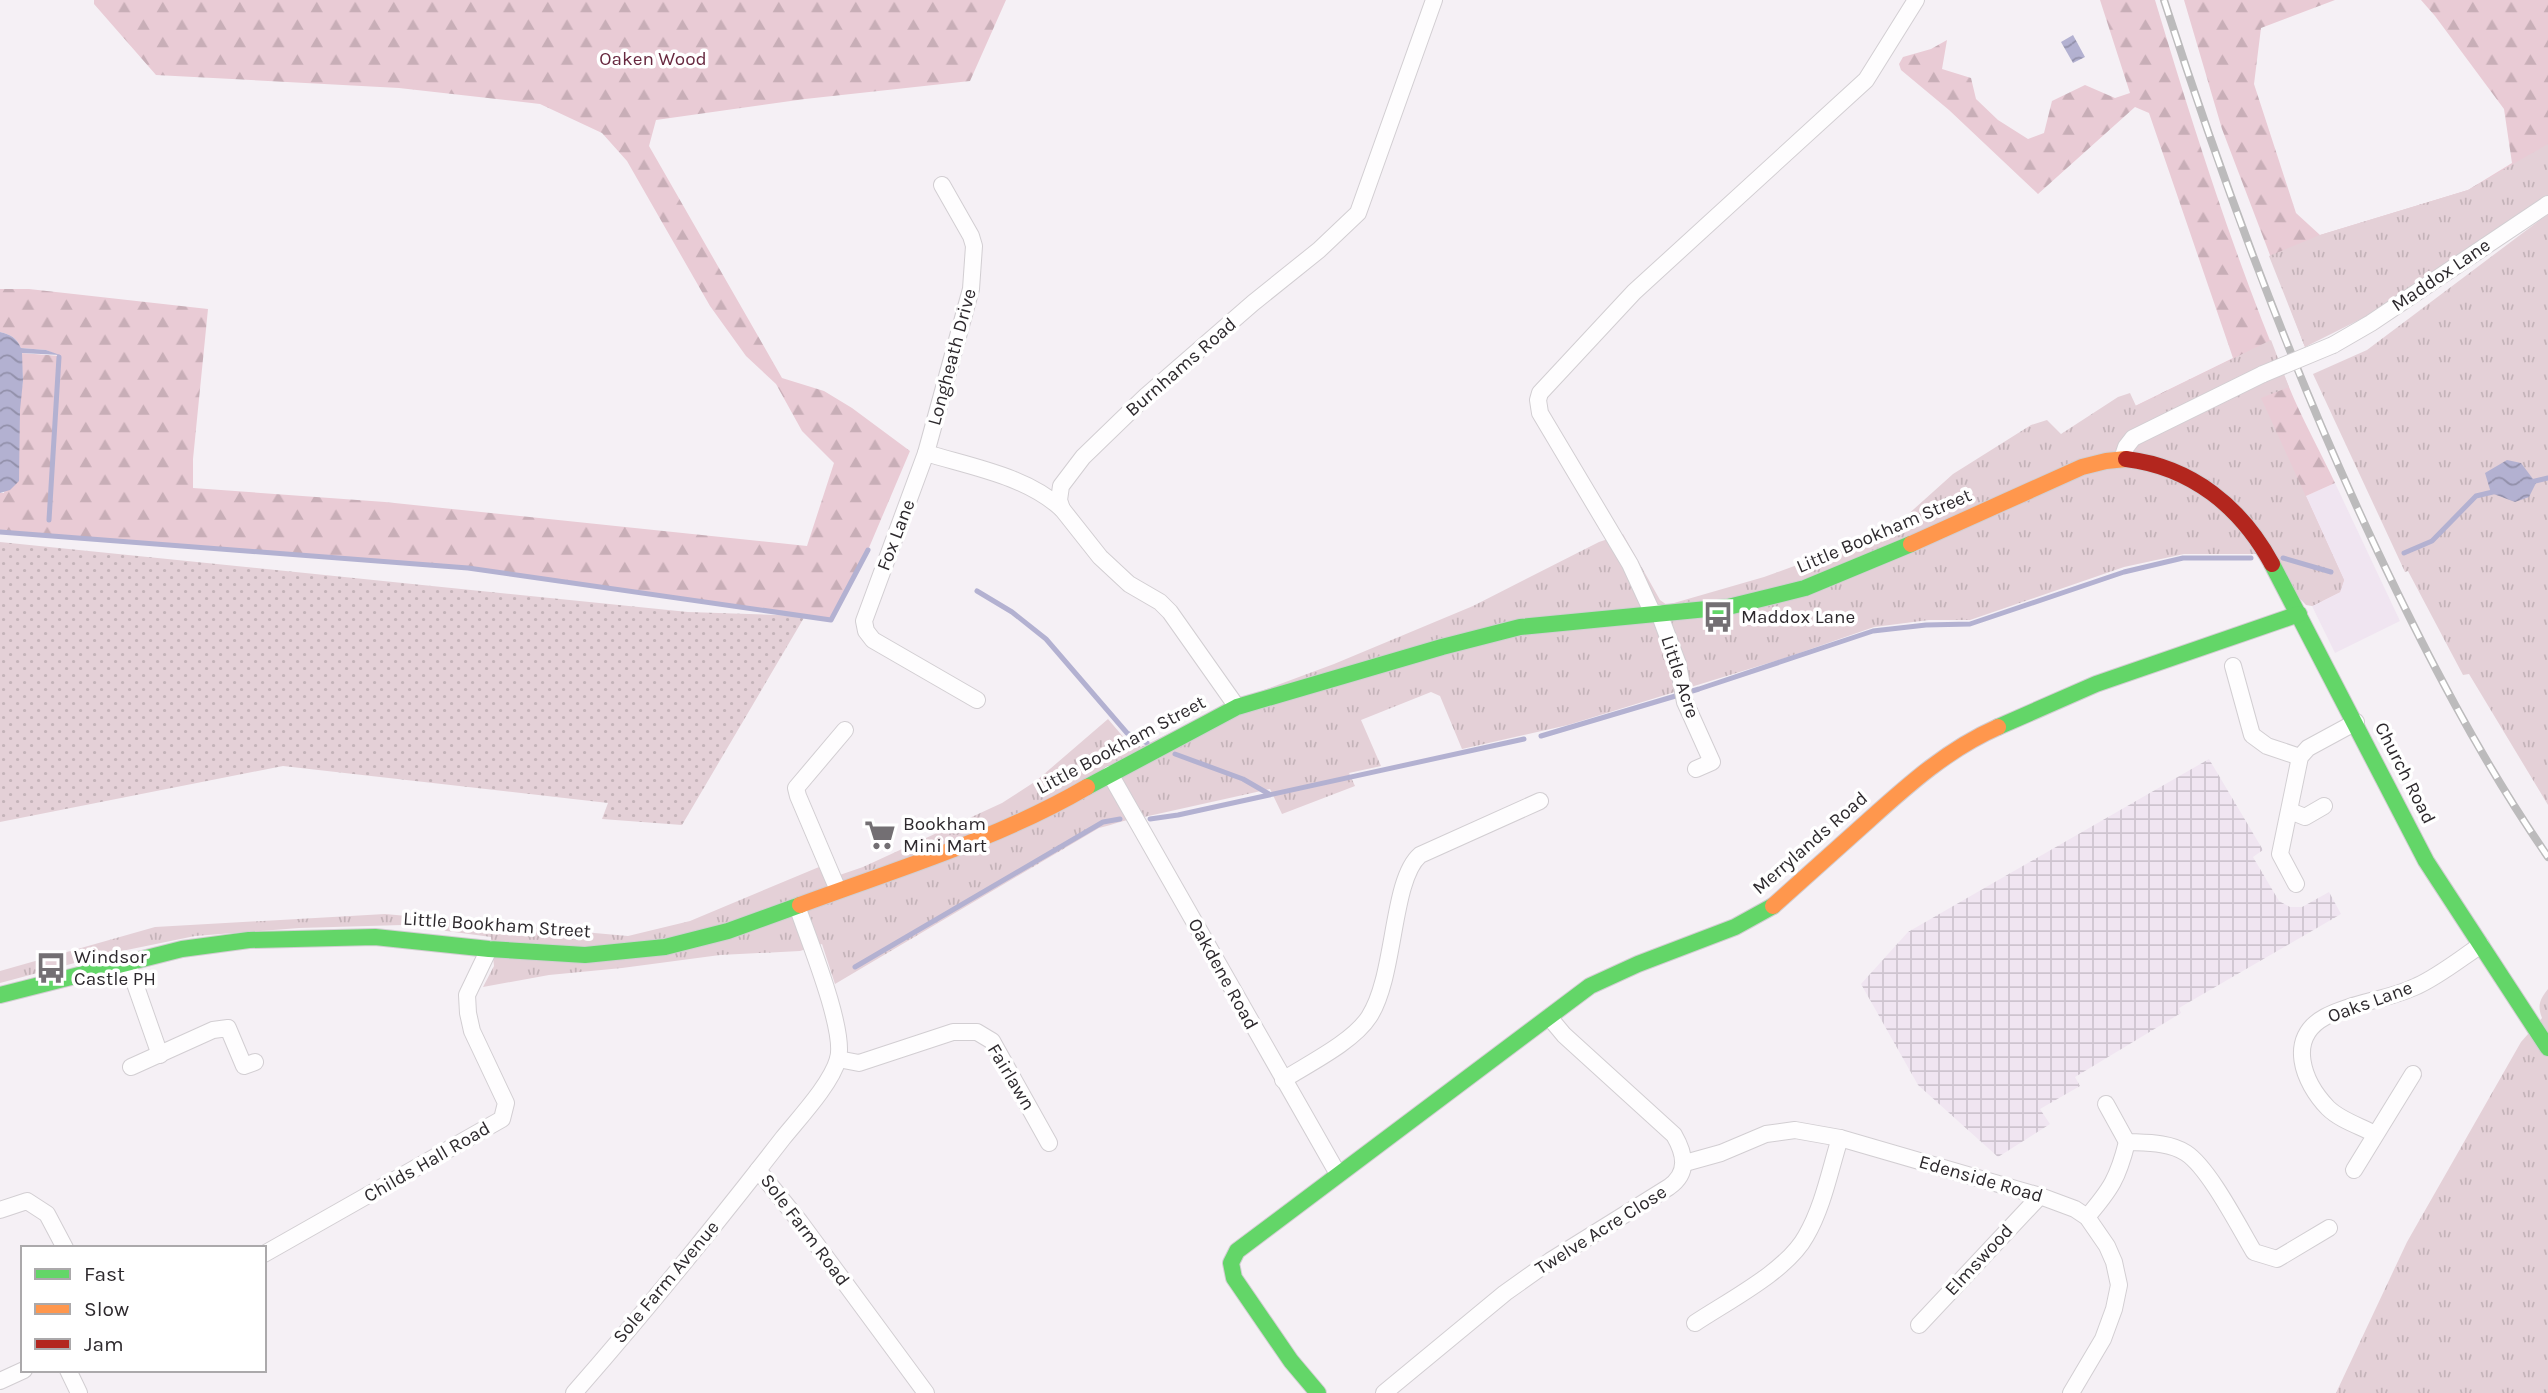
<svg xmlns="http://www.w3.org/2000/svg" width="2548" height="1393" font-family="Karla,sans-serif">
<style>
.built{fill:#f0e5f1}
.industrial{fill:url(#industrial-grid)}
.grass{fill:url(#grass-dots)}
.forest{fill:url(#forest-firs)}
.park{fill:url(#park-tufts)}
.water{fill:url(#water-waves)}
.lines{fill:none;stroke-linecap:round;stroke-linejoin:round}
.stream{stroke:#b3b1d1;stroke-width:5}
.street-casing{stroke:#d2ced2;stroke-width:18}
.fast-casing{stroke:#d2ced2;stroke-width:18}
.slow-casing{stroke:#d2ced2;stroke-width:18}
.jam-casing{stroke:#d2ced2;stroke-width:18}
.street{stroke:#fefdfe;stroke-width:16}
.fast{stroke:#63d668;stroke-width:16}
.slow{stroke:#ff974d;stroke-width:16}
.jam{stroke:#b3261e;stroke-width:16}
.rail-casing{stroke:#bcbbbc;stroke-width:8}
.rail{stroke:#fff;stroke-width:5;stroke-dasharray:16;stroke-linecap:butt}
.street-bridge-casing{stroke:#d2ced2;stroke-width:18;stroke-linecap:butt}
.street-bridge{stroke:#fefdfe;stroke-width:16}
.labels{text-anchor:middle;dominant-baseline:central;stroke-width:7;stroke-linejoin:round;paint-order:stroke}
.park-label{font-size:19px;fill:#67283f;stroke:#fff}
.street-label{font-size:19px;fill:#2d292d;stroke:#fff}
.poi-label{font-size:19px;fill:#2d292d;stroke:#fff;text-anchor:start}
</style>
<defs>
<pattern id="industrial-grid" width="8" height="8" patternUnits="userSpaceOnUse" patternTransform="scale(1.75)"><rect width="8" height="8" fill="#f0e5f1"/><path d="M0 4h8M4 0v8" fill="none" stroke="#cec4cf"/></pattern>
<pattern id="grass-dots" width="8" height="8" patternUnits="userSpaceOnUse" patternTransform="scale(1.75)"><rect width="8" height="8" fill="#e4d0d7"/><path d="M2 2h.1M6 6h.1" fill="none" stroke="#c4b3b9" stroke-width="1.8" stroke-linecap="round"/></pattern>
<pattern id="forest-firs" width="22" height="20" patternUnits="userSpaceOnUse" patternTransform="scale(1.75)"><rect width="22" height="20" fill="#e9cbd5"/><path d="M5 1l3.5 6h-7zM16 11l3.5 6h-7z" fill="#c8aeb7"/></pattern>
<pattern id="park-tufts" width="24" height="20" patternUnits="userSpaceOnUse" patternTransform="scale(1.75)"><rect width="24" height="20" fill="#e4d0d7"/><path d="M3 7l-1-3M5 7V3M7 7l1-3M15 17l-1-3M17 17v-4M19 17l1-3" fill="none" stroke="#c4b3b9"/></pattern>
<pattern id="water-waves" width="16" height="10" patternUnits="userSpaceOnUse" patternTransform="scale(1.75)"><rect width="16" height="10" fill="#b3b1d1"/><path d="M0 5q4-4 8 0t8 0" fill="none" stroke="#9290aa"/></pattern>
</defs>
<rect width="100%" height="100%" fill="#f5f0f5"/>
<path class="built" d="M2335,483L2400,621L2335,653L2312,606L2340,592L2306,496Z"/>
<path class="industrial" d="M2209,759L2263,850L2253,857L2279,901L2290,907H2302L2329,892L2341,914L2179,1008L2181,1013L2075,1077L2080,1086L2040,1109L2050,1124L1998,1157L1918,1085L1861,984L1908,932Z"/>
<path class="grass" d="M0,542L688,612L805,616L682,825L602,819L608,803L283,766L0,822Z"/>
<g class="forest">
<path d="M94,0H1006L970,81L805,99L656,120L649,146L782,378L824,391L852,408L910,451L868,550L831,620L468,568L0,532V493H4L23,381L21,353L60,356L46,350L21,348C16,337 11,335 0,332V289H29L208,309L193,459V488L385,502L807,546L834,463L802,431L776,384L746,356L710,306L627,161L602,133L540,104L399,88L156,75L94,4Z"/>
<path d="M2100,0H2155C2194,130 2236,262 2289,387C2302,419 2320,451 2335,483L2306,496L2344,580L2340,592L2312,606L2135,406L2233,358L2149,113L2135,107L2038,194L1949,110L1901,70L1899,64L1903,57L1931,49L1947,40L1942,69L1971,78L1976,99L1998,120L2028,139L2044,133L2052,101L2085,85L2115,98L2130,93Z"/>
<path d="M2184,0H2335L2261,28L2254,84L2296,213L2320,235L2468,190L2512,163L2504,109L2435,16L2421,0H2548V195L2305,347L2222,129Z"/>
</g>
<g class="park">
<path d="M2548,144V195L2369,315L2305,347L2269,256L2320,235L2468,190Z"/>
<path d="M2548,214V805L2469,674L2463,675L2408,571L2405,572L2313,374L2367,350Z"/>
<path d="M2271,340L2289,387L2261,398L2344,580L2340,592L2312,606L2306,605L2256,554H2184L2124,567L1970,620H1929L1874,627L1785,658L1568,725L1462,749L1440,696L1431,692L1361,720L1381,766L1349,773L1355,786L1282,814L1270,789L1144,817C1127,819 1115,824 1099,828L835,984L822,944L800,951L720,955L622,968L549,975L483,987L494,966L491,937L402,925L299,928L195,936L112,953L0,983V971L155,927L385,914L628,936L690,921L819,867L828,879L863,867L1002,803L1036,781L1108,719L1125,739L1141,747L1245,697L1334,664L1473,606L1599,542L1623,534L1660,600L1667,605L1764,577L1838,550L1858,549L1885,535L1953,474L2031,425L2047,420L2061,434L2118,397L2130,393L2136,406Z"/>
<path d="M2548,989V1393H2336L2407,1242L2521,1042L2542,1018C2537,1005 2540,999 2548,989Z"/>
</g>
<g class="water">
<path d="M2073,35L2085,57L2073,63L2061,42Z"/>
<path d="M0,332C11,335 16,337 21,348L46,350L60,355L22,353L23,381L20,410L19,481L10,490L0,493Z"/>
<path d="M2507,460L2521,463L2536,483L2529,497L2515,502L2491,493L2485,473Z"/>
</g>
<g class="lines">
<g class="stream">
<path d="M2531,482L2548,478"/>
<path d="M49,520L59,357"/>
<path d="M0,532L468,568L831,620L868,550"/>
<path d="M2404,553L2432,541L2476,496L2497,491"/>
<path d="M2283,558L2331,572"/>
<path d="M977,591L1012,612L1046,639L1127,733L1147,743"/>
<path d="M1541,736L1699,689L1873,631L1926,625L1970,624L2124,572L2183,558H2251"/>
<path d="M1175,754L1243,779L1269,794"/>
<path d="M1150,819L1178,815L1524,739"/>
<path d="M855,967L1103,822L1120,819"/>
</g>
<defs>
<g id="street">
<path d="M2333,345L2371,323L2548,204"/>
<path d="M926,453L971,289L974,246L971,236L942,185"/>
<path d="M2122,459L2126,447L2133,438L2263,374"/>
<path d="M1659,613L1678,664L1685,702L1712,762L1696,769"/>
<path d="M1653,614L1630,564L1540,413L1538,400L1540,393L1634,292L1866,80L1916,0"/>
<path d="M2233,666L2252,735L2267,746L2300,757"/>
<path d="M977,700L873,640L866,631L864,621L926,453C972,467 1026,476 1062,509"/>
<path d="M1237,707L1170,612L1160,602L1129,584L1100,557L1062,509L1059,500L1061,486L1083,457L1146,396L1253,303L1319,250L1358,213L1434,0"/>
<path d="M1110,774L1338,1174"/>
<path d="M2290,811L2305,817L2324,806"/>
<path d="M2296,884L2280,854L2300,757L2308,748L2356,722"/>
<path d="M838,890L798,796L796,788L845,730"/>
<path d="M127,961L160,1055"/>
<path d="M838,1059L859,1063L953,1032H977L992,1041L1049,1143"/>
<path d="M131,1067L213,1030L228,1028L244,1066L255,1062"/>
<path d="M1283,1080C1308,1064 1353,1042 1369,1017C1396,976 1391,880 1420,855L1540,801"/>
<path d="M2106,1104L2127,1142"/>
<path d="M2375,1134C2360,1126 2340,1120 2328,1108C2303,1082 2286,1038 2325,1017C2353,1002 2388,1000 2417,986C2439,976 2460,959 2481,945"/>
<path d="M1685,1163L1721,1153L1766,1134L1795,1130L1840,1138L2040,1196L2075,1209L2087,1217L2107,1246L2114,1262L2119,1285L2114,1309L2103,1339L2071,1393"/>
<path d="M758,1170L800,1222L926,1393"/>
<path d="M2354,1170L2413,1074"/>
<path d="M0,1210L27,1201L47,1214L65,1248"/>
<path d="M2087,1217C2111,1189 2118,1178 2127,1142C2146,1143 2169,1142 2186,1153C2209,1168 2239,1227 2254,1252L2277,1259L2329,1228"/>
<path d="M264,1254L502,1119L506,1103L472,1031L468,1013L467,995L489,949"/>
<path d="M1695,1323C1728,1301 1787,1271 1806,1236C1823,1207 1830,1170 1840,1138"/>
<path d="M1919,1325L2040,1196"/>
<path d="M68,1370L79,1393"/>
<path d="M0,1381L24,1370"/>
<path d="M574,1393C646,1311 717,1223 783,1138C800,1117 831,1084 838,1059C846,1030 808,938 797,906"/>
<path d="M1384,1393L1505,1293L1550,1261L1669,1187C1689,1173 1685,1154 1674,1135L1564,1035L1549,1017"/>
</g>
<g id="fast">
<path d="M2272,564L2426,861L2548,1048"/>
<path d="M1998,727L2096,684L2299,614"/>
<path d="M1087,787L1237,707L1442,647L1520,627L1728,607L1805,588L1911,544"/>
<path d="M0,995L182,949L249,940L375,937L489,949L585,955L665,947L728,931L800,905"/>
<path d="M1318,1393L1291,1361L1234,1278L1231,1263L1237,1251L1590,986L1638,964L1735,927L1773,906"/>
</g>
<g id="slow">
<path d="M1911,544L2082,467L2106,461L2126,459"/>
<path d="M800,905C897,869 998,839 1087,787"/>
<path d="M1773,906C1805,877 1837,849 1869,820C1909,784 1948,749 1998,727"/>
</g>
<path id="jam" d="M2126,459C2192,467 2241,507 2272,564"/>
</defs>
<use href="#street" class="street-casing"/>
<use href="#fast" class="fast-casing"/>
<use href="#slow" class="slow-casing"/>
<use href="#jam" class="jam-casing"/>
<use href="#street" class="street"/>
<use href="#fast" class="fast"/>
<use href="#slow" class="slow"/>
<use href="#jam" class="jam"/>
<defs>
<path id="rail" d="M2164,0C2224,186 2292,370 2376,548C2426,654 2481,760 2548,857"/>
</defs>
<use href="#rail" class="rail-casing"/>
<use href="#rail" class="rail"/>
<defs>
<path id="street-bridge" d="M2263,374L2333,345"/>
</defs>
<use href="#street-bridge" class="street-bridge-casing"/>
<use href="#street-bridge" class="street-bridge"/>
</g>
<defs>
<symbol id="bus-bare" viewBox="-9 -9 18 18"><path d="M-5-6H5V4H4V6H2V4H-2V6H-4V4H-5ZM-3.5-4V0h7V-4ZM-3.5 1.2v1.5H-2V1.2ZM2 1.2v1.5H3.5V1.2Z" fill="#736f73" stroke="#fff" stroke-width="2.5" paint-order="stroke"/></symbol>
<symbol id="supermarket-bare" viewBox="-9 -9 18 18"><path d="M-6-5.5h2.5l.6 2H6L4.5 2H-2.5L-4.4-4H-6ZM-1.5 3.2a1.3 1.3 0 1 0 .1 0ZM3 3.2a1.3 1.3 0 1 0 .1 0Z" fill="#736f73" stroke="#fff" stroke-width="2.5" paint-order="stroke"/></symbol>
</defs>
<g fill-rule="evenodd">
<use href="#bus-bare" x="1696" y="595" width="44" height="44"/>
<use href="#supermarket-bare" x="858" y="813" width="44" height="44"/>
<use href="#bus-bare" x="29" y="946" width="44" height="44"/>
</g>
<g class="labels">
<g class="park-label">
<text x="653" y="59">Oaken Wood</text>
</g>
<g class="street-label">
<text transform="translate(2441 275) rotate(-34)">Maddox Lane</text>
<text transform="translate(952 357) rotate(-75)">Longheath Drive</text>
<text transform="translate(1181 367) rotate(-41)">Burnhams Road</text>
<text transform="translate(1884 531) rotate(-23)">Little Bookham Street</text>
<text transform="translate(896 535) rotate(-69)">Fox Lane</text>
<text transform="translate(1680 677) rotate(72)">Little Acre</text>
<text transform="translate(1121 745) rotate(-28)">Little Bookham Street</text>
<text transform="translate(2405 773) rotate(63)">Church Road</text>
<text transform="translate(1810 843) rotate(-41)">Merrylands Road</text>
<text transform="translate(497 925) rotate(4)">Little Bookham Street</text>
<text transform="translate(1223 974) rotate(61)">Oakdene Road</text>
<text transform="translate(2370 1002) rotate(-20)">Oaks Lane</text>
<text transform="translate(1011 1077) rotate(59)">Fairlawn</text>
<text transform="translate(427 1162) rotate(-30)">Childs Hall Road</text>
<text transform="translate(1981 1179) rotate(16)">Edenside Road</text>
<text transform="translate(805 1230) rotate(53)">Sole Farm Road</text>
<text transform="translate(1601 1230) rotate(-32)">Twelve Acre Close</text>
<text transform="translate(1979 1260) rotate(-47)">Elmswood</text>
<text transform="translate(666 1282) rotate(-50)">Sole Farm Avenue</text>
</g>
<g class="poi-label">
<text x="1741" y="617">Maddox Lane</text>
<text x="903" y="824">Bookham<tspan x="903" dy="22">Mini Mart</tspan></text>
<text x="74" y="957">Windsor<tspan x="74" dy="22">Castle PH</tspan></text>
</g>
</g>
<rect x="21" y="1246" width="245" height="126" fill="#ffffff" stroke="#aba9ab" stroke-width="2"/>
<rect x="35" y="1269" width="35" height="10" fill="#63d668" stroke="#aba9ab" stroke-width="2"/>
<text x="84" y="1281" font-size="21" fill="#2d292d">Fast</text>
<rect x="35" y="1304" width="35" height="10" fill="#ff974d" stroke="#aba9ab" stroke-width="2"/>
<text x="84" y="1316" font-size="21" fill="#2d292d">Slow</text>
<rect x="35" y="1339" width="35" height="10" fill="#b3261e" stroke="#aba9ab" stroke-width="2"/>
<text x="84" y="1351" font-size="21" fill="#2d292d">Jam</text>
</svg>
